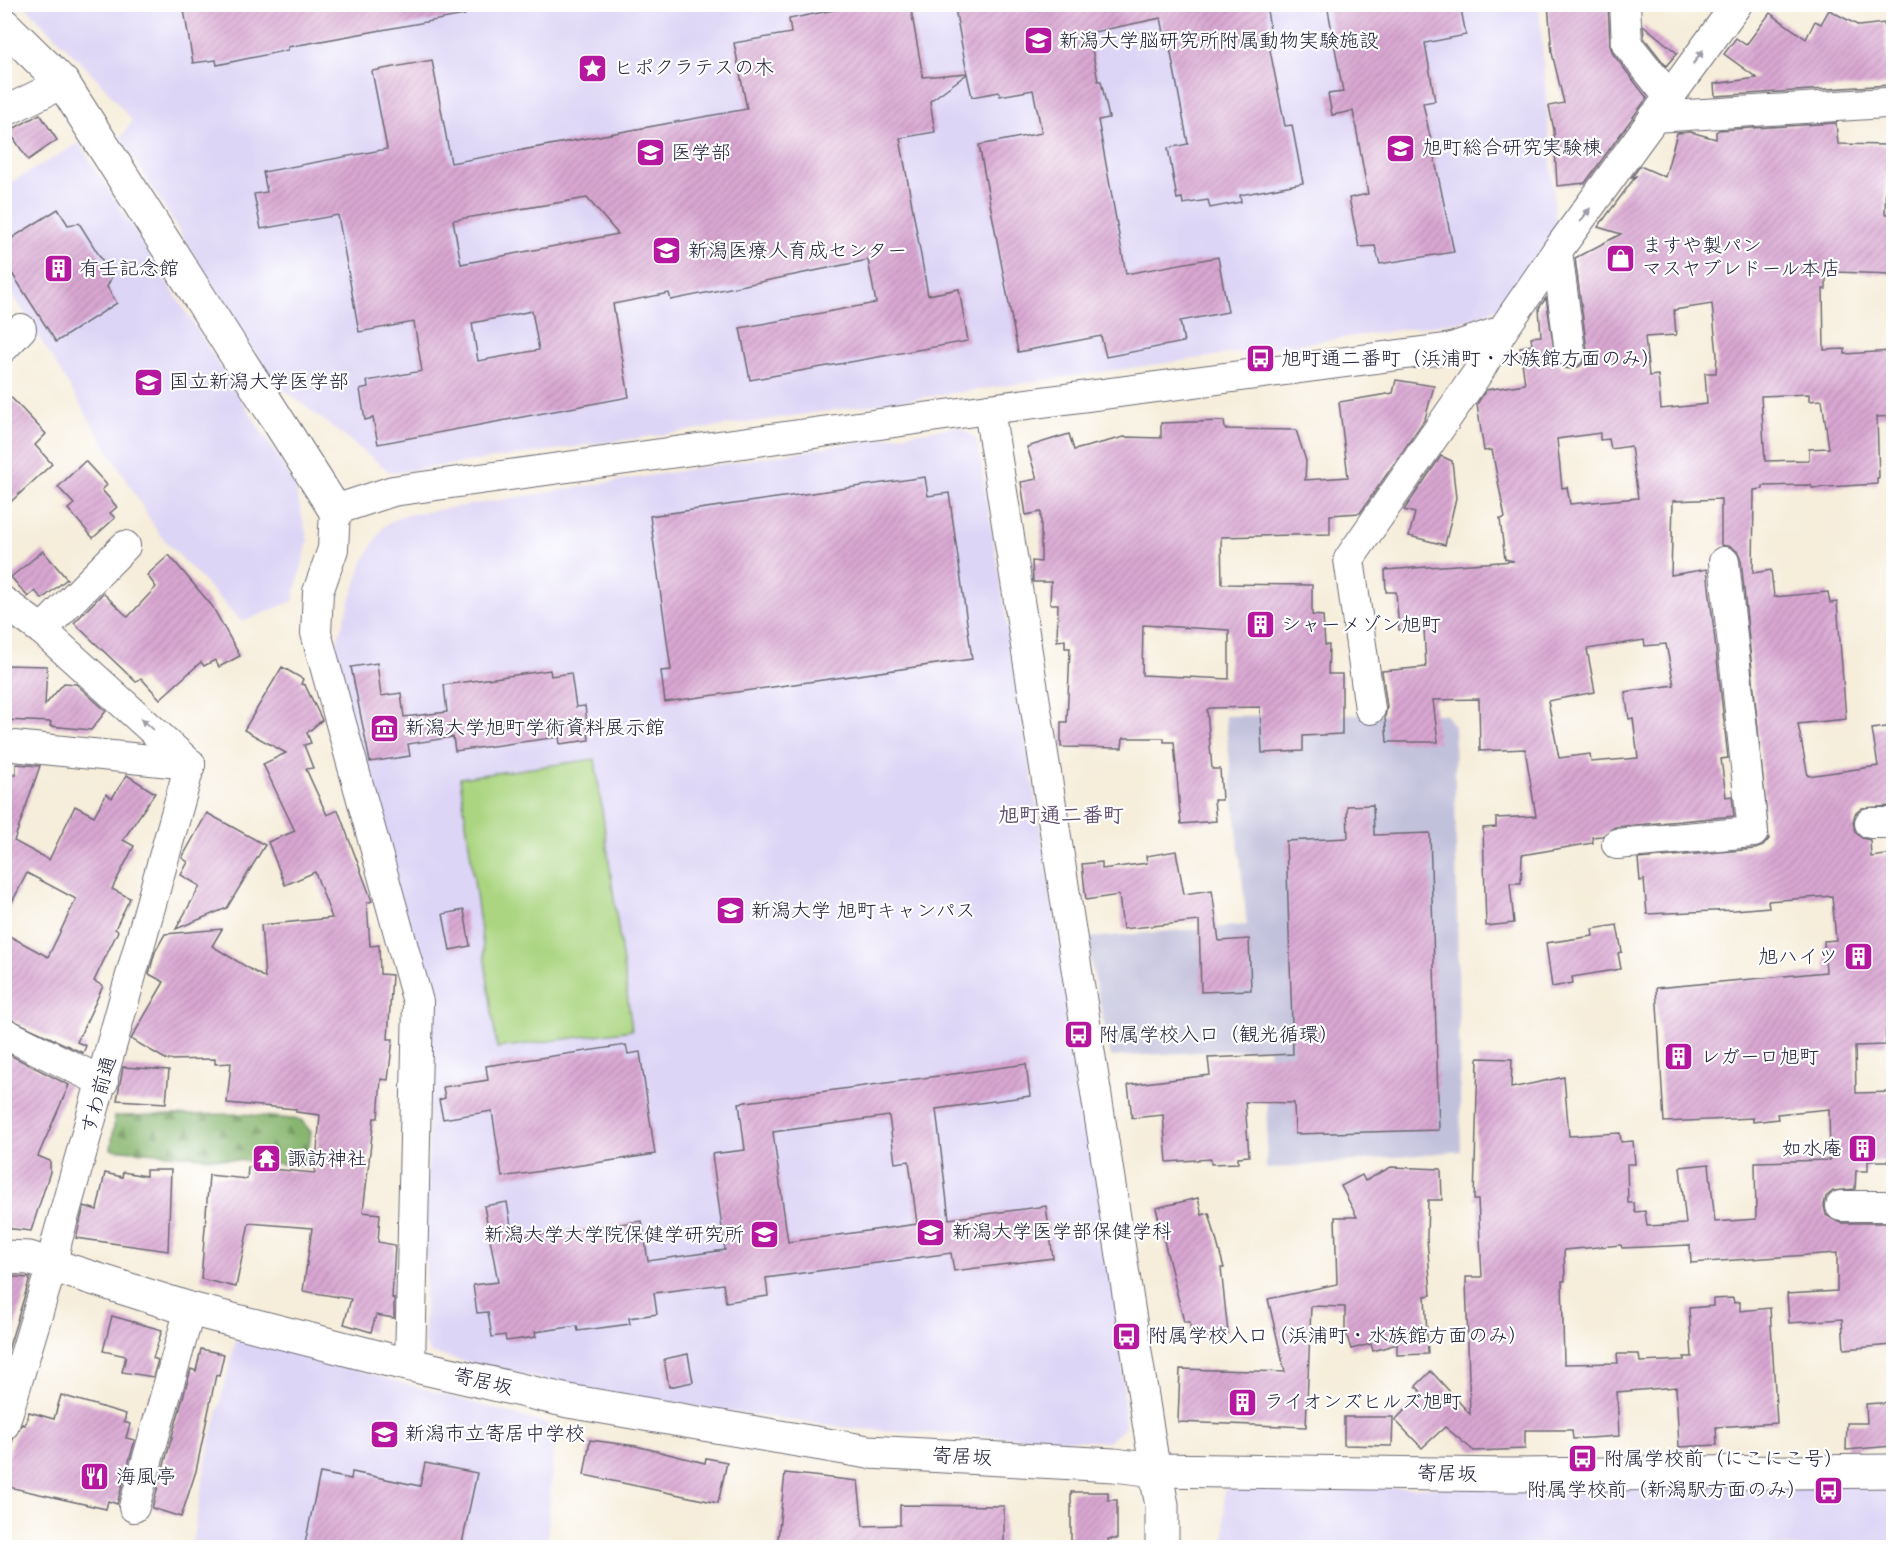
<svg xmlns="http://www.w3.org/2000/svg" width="1898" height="1552" font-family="'Balsamiq Sans','Klee One',sans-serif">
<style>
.built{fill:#ddd5f6}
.industrial{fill:#c2c1dc}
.forest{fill:url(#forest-firs);stroke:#556c55;stroke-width:1.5}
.garden{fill:#abd581;stroke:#667c5e;stroke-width:1.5}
.building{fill:url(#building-hatch);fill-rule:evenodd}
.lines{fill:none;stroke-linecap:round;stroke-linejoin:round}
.minor-casing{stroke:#6c6973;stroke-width:32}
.tertiary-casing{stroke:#6c6973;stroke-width:35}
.minor{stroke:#fff;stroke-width:30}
.tertiary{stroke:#fff;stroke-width:33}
.oneway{fill:#9c9ca7}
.labels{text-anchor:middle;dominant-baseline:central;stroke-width:4.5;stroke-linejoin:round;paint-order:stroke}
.poi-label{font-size:20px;fill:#22223b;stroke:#fff;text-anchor:start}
.street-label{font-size:20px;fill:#22223b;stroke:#fff}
.neighbourhood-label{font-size:21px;font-weight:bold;fill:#625170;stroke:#fff}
</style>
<defs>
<pattern id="forest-firs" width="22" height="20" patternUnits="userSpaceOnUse" patternTransform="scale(1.5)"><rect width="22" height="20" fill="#88b66f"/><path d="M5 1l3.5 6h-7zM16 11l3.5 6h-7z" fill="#6f945c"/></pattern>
<pattern id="building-hatch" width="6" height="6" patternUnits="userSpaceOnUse" patternTransform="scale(1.5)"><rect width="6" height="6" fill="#d9a7d2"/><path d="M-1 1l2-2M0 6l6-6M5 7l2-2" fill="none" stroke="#ba8fb5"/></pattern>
</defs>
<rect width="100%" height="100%" fill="#fff"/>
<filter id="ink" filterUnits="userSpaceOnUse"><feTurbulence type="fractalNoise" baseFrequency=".0167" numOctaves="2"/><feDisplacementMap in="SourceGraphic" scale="12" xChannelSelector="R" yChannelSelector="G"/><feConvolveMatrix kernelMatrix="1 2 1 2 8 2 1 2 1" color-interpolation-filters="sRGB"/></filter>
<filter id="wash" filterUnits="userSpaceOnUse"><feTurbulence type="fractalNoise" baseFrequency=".008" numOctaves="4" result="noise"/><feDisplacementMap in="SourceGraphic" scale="24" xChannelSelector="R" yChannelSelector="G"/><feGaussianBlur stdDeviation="1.35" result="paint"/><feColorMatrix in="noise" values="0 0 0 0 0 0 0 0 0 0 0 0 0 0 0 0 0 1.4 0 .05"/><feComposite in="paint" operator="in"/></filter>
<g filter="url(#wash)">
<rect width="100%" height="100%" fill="#f6edda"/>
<g class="built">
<path d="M24,5H1539L1556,227L1506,305L1469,320L391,473L273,381L121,138L132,121L102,84Z"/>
<path d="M79,143L294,483L308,541L293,601L242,622L159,534L5,281V186Z"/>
<path d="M958,426L977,439L1122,1332L1125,1427L1108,1442L857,1429L723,1411L575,1387L430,1353L424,1342L431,1022L333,653L363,562L383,527L401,516Z"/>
<path d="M237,1336L555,1426L547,1547L191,1548L210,1442Z"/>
<path d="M1893,1484V1547H1225L1224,1489Z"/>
</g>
<path class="industrial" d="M1445,714L1454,726L1461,1151L1266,1169L1269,1048L1111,1057L1086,938L1247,925L1225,716Z"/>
<path class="forest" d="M242,1114L301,1120L311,1132L306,1166L111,1149L115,1116Z"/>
<path class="garden" d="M595,759L632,1030L497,1048L460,778Z"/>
<g id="blocks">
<g class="building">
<path d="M183,4H464L465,15L288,47V50L217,65L216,60L193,63Z"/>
<path d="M863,4H910L923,77L967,73L955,8L973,4H1266L1270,29L1266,30L1285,126L1292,125L1303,183L1240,195L1241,202L1210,208L1208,200L1183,204L1182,198L1177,199L1168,148L1188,144L1170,48H1167L1161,18L1089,33L1098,81H1101L1109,118L1098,120L1126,274L1218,257L1228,312L1180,321L1184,342L1106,357L1101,336L1018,352L979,145L1042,133L1033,90L1000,96L999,92L972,97L967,74L930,101L935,132L900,138L928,295L959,289L968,341L750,380L740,328L876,303L868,260L671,300L669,293L613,304L629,397L378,444L373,418L365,420L360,389L368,387L367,381L422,371L414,322L359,332L338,215L261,229L254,194L267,192L263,172L387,149L372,71L432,60L451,163L747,109L734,43L791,33L789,19ZM587,198L618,234L461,264L453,220ZM532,311L539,350L478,361L472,323Z"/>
<path d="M1327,4H1460L1466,35L1425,43L1435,101L1423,103L1454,252L1380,264L1375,246L1359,247L1349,198L1368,194L1353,111L1332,115L1328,94L1343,92Z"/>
<path d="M1548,4H1608L1610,45L1613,54L1647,98L1585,183L1557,186L1554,130L1549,106L1564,103L1552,53Z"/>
<path d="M1829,10L1859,26L1884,23L1890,85L1715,96L1714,84L1757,78L1724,54L1736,38L1746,45L1770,13L1806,39L1815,21L1821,24Z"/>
<path d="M1643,25L1677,53L1666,66L1644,38Z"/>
<path d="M40,114L57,140L28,160L9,131Z"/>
<path d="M1836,123L1838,144L1887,145L1885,214H1893L1891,274L1836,272V276H1826V289H1823L1824,350L1845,349V354L1891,351L1893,416L1877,417L1879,478H1877V484L1812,488L1811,485L1763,486V489L1754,490L1753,573L1771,570L1774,597L1828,592L1830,603L1837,602L1846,719L1798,724L1808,776L1878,766L1872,729L1893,726V806L1862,808L1855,814L1853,822L1855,832L1862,838L1870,840L1871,857L1893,854V1030H1886V1045L1855,1046L1856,1093L1893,1092V1161H1868V1171H1856L1855,1189L1833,1191L1826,1197L1824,1205L1826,1215L1840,1223H1893V1345L1844,1349L1842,1319L1789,1323L1787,1294L1837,1291V1253L1691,1263L1690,1245L1622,1248L1621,1245L1564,1250L1565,1281H1562L1564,1364L1618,1363L1617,1354H1639L1640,1362L1684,1360V1357H1692L1689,1308L1713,1306V1299L1733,1298L1734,1303L1740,1302V1311L1770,1308L1777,1423L1716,1427L1717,1445L1679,1447L1676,1387L1617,1392L1619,1436L1573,1439L1572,1430H1525V1449L1474,1451L1445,1427L1422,1448L1395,1420L1422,1393L1416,1386L1431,1371L1470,1414L1466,1277H1482L1478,1200H1474L1478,1058L1512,1059L1511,1088L1564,1077L1569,1136L1620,1133L1621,1142L1633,1141L1635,1164H1627L1628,1203H1634L1635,1212L1645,1211L1647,1226L1686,1224L1680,1167L1709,1164L1715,1222L1756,1219L1755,1162L1830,1160L1829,1109L1777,1114L1778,1119L1753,1122V1118L1664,1122L1656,988L1826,972L1824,941L1836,940L1832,896L1768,901L1769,907L1735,910L1647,914L1644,880L1640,881L1638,859L1755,849L1763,846L1769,839L1741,560L1738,552L1731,547L1721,545V499L1673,501L1671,575L1707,569L1728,758L1721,759L1726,797L1732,796L1734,816L1615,827L1602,836L1592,837L1593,843L1522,855L1521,883H1510L1514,923L1486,926L1483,828L1496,827V818L1536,816L1525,749L1480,751L1479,699L1433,700L1438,742H1387L1385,717L1387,707L1382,671L1426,667L1424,628L1399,630L1396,592H1386L1385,570L1514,561L1505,559L1500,519L1505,518L1492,450L1484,451L1477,404L1486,390L1525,384L1520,347L1532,345L1531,337L1541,336L1539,308L1546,298L1556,362L1563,368L1572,369L1580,366L1586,359L1587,350L1575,258L1621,234L1598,227L1636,176L1632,177L1640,166L1665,177L1677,133L1691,132L1716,139V132L1719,130ZM1712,304L1717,355L1716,373H1705L1707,404L1661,409L1658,375L1649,376L1645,337L1676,335L1674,310ZM1809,394V401L1822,400L1829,448L1809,449V460L1765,461L1761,396ZM1600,433V440L1609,439L1611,449L1631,446L1638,498L1570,504L1567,487L1562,488L1557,439ZM1644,640L1645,646L1666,644L1674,685L1625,692L1629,719L1633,718L1638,758L1591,762L1590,754L1559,758L1548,701L1595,692L1587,649Z"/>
<path d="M58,209L68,225L79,223L112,276L107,287L117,303L56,342L4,261V243Z"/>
<path d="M1396,380L1434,386L1425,419L1360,513L1330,515V534L1221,537L1222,584L1312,585V615L1323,616L1325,645H1329L1328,674H1342V734L1303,736V751L1262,753L1260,707L1210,708L1207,710L1212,769H1220L1222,800H1214L1216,821L1181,824L1174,742H1164V738H1123L1122,748L1061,747V722H1067L1070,648H1065V640L1057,641L1058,604H1050L1051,582H1033L1032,561L1041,562V512L1026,515L1021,482L1037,479L1027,447L1069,434L1074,450L1124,437L1161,438V423L1224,421L1225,429L1296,430L1306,461L1305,480L1348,477L1339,402L1393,393ZM1143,625L1229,630V679L1142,675Z"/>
<path d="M4,390L46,434L35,445L52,464L4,508Z"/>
<path d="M1441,456L1452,461L1456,498L1445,545L1409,536L1415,513L1404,510Z"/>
<path d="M85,461L107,485L102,490L117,507L110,513L115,518L93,538L68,509L74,504L58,487Z"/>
<path d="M925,477L928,496L949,493L972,659L665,702L661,671L671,670L650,516Z"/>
<path d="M43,551L67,579L42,599L35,591L28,597L11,577Z"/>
<path d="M169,555L212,606L240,656L219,667L215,660L204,666L201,662L160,699L141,678L136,682L74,623L103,593L128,617L156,587L147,575Z"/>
<path d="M377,663L381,696L401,693L404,717L447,712L444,685L550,670L551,676L571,673L576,707L585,706L589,740L560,744L559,737L455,751L453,737L408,744L410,756L370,762L351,667Z"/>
<path d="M4,665L47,666L45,705L64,683L76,684L106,711L91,730L50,726L51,722L4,720Z"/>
<path d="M282,667L303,679L301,684L305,685L322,720L307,733L311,743L304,745L313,768L306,769L327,815L338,810L372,901L367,903L370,946L379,945L380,974L392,975L388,1039H393L388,1080L381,1079L378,1118H374L363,1212L380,1214L378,1242L395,1245L392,1298H394V1318L376,1315L371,1332L344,1324L351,1299L303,1291L312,1228L249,1223L236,1287L201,1279L209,1175L247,1179L248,1167L315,1173L320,1115L296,1112V1109L227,1103L231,1063L215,1064V1059L167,1060L131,1039L164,982L149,974L155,952L165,934L222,929L212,946L265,978L261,925L332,918L315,872L285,885L268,842L295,831L263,764L286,753L244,730Z"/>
<path d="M16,764L40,766L14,841L49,860L75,806L94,816L106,794L112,798L127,775L155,793L123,840L134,846L112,889L130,898L115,929L118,931L94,981L103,986L77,1042L86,1046L83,1053L4,1016V933L48,957L76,899L27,873L4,918V775H16Z"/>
<path d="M1373,805L1374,835L1430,833L1439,1130L1295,1134L1294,1103L1245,1102L1249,1156L1238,1157V1163L1211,1164V1159L1167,1162L1163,1115L1132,1118L1128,1085L1210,1075L1208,1058L1293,1054L1286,841L1348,838L1347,806Z"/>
<path d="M207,813L265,845L227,908L176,929L200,886L181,875L188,862L182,858Z"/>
<path d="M1176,851L1184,894L1212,890L1219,941L1249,939L1251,990L1201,992L1199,921L1123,929L1119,895L1086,900L1082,864L1102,862V869L1147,863L1146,856Z"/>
<path d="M464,910L470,946L450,950L443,914Z"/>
<path d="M1617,925L1622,952L1618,953L1621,969L1572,977L1573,983L1552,987L1546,943L1593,936L1592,929Z"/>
<path d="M626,1045L628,1054L640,1052L655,1154L502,1177L492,1111L443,1119L439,1100L445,1098L443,1087L488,1080L486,1066Z"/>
<path d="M4,1052L69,1085L38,1156L50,1161V1172L31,1231L4,1228Z"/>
<path d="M1026,1064L1030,1096L936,1109L949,1219L1046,1206L1053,1258L954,1271L951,1253L766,1278L768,1296L726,1302L723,1284L654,1293L657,1314L629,1318L630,1324L578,1331L577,1326L535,1332L536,1337L506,1341L505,1335L492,1337L488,1312L477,1313L473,1285L498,1282L484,1206L507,1202L513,1238L642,1221L648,1261L725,1250L712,1154L745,1150L739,1103ZM889,1116L895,1163L909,1161L917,1224L788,1242L773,1132Z"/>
<path d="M123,1067L169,1070L166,1103L117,1100Z"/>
<path d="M1391,1167L1441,1169L1442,1200H1428L1427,1237L1431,1295L1425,1296L1428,1354L1397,1355V1344L1373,1351L1371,1344L1351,1349L1345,1330V1307L1311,1306L1306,1427L1178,1422L1180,1369L1285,1372L1268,1299L1337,1284L1335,1217H1357L1341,1186L1362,1175L1365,1181Z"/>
<path d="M146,1170H171L168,1251L76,1238L84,1206L97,1210L105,1173L122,1177L123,1172L146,1176Z"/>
<path d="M1198,1198L1202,1215L1209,1213L1224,1268H1221L1228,1333L1191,1336L1190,1322H1184L1156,1208Z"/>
<path d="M4,1276L30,1278L8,1350L4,1349Z"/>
<path d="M112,1316L162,1330L153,1358L158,1360L153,1377L122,1372L126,1356L103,1351Z"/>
<path d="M201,1349L224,1354L219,1376L216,1375L196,1471L181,1517L152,1508L191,1369L196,1371Z"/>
<path d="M688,1354L693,1382L669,1387L664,1359Z"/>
<path d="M61,1395L126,1414L124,1422L130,1424L126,1438L135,1440L117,1504L108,1501L106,1509L4,1486V1472L13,1439L22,1424L25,1425L29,1412L54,1419Z"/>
<path d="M1893,1402V1446L1846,1450L1847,1423H1867L1866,1404Z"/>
<path d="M1344,1417H1393L1392,1446L1344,1445Z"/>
<path d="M590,1440L636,1446L705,1463L706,1458L727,1462L718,1503L584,1475Z"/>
<path d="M425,1463L477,1473L461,1548H304L320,1473L351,1479L352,1472L420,1486Z"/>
<path d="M785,1473L858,1481L863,1526L900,1525V1505L1004,1506V1548H777Z"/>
<path d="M1071,1492H1108V1500H1117V1539H1108V1543H1071Z"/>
</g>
</g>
</g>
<g filter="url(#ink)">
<use href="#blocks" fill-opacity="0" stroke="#6c6973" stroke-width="1.5"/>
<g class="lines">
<defs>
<g id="minor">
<path d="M1625,4L1627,44L1669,97"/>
<path d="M4,112L63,83"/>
<path d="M1654,117L1886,103"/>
<path d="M1557,251L1570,352"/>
<path d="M4,347L21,329"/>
<path d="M4,602L42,630L190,764"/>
<path d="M42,630L125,546"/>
<path d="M1370,709L1349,559L1479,371L1502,331L1557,251L1737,4"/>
<path d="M4,745L190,764"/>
<path d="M1870,823H1894"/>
<path d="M1617,844L1753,832L1724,562"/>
<path d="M4,1033L103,1082"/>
<path d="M1841,1206H1894"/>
<path d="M410,1365L418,1002L316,633L318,592L333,549L335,510L393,491L989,409"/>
<path d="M4,1425L52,1265L57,1240L190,764"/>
<path d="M1155,1470L989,409L1452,348L1502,331"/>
<path d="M134,1507L190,1309"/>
</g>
<g id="tertiary">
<path d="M4,25L63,83L335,510"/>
<path d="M4,1257L29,1258L190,1309L389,1360L568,1401L868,1452L1114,1465L1155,1470L1508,1475L1894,1471"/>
<path d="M1155,1470L1162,1505V1548"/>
</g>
</defs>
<use href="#minor" class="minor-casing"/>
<use href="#tertiary" class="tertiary-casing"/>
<use href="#minor" class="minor"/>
<use href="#tertiary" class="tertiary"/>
</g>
<defs><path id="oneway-solid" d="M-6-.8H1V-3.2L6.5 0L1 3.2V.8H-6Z" transform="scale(1.5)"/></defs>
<g class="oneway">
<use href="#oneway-solid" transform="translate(1698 57) rotate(-54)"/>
<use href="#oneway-solid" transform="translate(1585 215) rotate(-53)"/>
<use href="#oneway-solid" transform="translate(147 724) rotate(-138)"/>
</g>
</g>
<defs>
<symbol id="university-square" viewBox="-11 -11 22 22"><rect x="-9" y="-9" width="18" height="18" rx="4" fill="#b5179e" stroke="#fff"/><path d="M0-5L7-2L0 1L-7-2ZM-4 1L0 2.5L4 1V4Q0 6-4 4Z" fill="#fff"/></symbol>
<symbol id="sight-square" viewBox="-11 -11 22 22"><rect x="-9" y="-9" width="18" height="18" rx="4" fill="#b5179e" stroke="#fff"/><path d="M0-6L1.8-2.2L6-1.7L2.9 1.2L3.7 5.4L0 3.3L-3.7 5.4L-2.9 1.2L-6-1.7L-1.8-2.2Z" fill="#fff"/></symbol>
<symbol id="shop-square" viewBox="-11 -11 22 22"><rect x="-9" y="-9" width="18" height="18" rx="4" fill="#b5179e" stroke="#fff"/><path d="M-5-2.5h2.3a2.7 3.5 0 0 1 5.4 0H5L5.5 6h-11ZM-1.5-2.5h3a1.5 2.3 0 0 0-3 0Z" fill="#fff"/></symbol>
<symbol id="building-square" viewBox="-11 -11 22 22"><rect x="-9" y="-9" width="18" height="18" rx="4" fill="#b5179e" stroke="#fff"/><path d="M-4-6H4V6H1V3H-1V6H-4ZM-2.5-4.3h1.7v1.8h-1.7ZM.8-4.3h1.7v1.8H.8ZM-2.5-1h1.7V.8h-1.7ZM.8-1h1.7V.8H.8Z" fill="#fff"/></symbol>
<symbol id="bus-square" viewBox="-11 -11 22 22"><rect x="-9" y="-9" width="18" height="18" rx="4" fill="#b5179e" stroke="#fff"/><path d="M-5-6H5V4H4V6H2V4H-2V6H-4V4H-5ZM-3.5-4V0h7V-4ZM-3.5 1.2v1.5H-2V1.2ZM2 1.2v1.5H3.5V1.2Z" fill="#fff"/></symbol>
<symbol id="museum-square" viewBox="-11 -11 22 22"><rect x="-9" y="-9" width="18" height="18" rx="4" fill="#b5179e" stroke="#fff"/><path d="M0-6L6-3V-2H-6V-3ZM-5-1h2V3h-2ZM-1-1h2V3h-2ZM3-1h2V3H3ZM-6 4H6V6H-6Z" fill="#fff"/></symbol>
<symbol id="temple-square" viewBox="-11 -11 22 22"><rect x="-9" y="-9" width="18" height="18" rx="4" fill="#b5179e" stroke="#fff"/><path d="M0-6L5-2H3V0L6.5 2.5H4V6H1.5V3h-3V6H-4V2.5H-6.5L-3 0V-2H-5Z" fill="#fff"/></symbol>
<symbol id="school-square" viewBox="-11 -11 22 22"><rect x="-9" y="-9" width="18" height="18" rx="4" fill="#b5179e" stroke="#fff"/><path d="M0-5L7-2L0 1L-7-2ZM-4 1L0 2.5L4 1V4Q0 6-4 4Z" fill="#fff"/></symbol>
<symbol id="restaurant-square" viewBox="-11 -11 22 22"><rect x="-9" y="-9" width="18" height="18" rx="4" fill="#b5179e" stroke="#fff"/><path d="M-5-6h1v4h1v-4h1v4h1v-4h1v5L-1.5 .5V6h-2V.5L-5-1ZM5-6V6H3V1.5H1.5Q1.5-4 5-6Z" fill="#fff"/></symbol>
</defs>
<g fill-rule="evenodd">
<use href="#university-square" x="1022" y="24" width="33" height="33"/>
<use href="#sight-square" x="576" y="52" width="33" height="33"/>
<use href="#university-square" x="1384" y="132" width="33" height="33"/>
<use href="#university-square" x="634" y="136" width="33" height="33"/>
<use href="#university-square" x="650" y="234" width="33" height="33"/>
<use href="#shop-square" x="1604" y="242" width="33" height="33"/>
<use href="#building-square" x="42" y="252" width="33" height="33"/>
<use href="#bus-square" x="1244" y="342" width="33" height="33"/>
<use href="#university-square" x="132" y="366" width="33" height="33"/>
<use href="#building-square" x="1244" y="608" width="33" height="33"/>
<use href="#museum-square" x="368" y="712" width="33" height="33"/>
<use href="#university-square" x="714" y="894" width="33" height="33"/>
<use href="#building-square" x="1842" y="940" width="33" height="33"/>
<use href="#bus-square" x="1062" y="1018" width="33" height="33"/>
<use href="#building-square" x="1662" y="1040" width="33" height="33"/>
<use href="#building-square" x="1846" y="1132" width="33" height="33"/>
<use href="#temple-square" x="250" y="1142" width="33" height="33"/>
<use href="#university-square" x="914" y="1216" width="33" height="33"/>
<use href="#university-square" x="748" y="1218" width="33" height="33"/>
<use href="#bus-square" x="1110" y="1320" width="33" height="33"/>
<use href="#building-square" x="1226" y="1386" width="33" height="33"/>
<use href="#school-square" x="368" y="1418" width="33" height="33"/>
<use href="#bus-square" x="1566" y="1442" width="33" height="33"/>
<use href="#restaurant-square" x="78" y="1460" width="33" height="33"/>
<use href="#bus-square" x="1812" y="1474" width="33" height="33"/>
</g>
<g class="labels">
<g class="poi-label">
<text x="1059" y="41">新潟大学脳研究所附属動物実験施設</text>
<text x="614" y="68">ヒポクラテスの木</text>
<text x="1422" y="148">旭町総合研究実験棟</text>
<text x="671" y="153">医学部</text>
<text x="1642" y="246">ますや製パン<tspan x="1642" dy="23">マスヤブレドール本店</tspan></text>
<text x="688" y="251">新潟医療人育成センター</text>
<text x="79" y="269">有壬記念館</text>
<text x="1281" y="359">旭町通二番町（浜浦町・水族館方面のみ）</text>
<text x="169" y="382">国立新潟大学医学部</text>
<text x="1281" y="625">シャーメゾン旭町</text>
<text x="405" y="728">新潟大学旭町学術資料展示館</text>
<text x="751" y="911">新潟大学 旭町キャンパス</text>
<text x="1838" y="957" text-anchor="end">旭ハイツ</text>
<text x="1099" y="1035">附属学校入口（観光循環）</text>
<text x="1700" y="1057">レガーロ旭町</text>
<text x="1842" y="1149" text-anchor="end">如水庵</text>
<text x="287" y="1159">諏訪神社</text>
<text x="952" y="1232">新潟大学医学部保健学科</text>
<text x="744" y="1235" text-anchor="end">新潟大学大学院保健学研究所</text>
<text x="1148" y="1336">附属学校入口（浜浦町・水族館方面のみ）</text>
<text x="1264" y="1402">ライオンズヒルズ旭町</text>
<text x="405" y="1434">新潟市立寄居中学校</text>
<text x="1604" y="1459">附属学校前（にこにこ号）</text>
<text x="116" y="1477">海風亭</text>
<text x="1807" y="1490" text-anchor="end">附属学校前（新潟駅方面のみ）</text>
</g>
<g class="street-label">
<text transform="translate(99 1095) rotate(-74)">すわ前通</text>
<text transform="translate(483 1382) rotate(13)">寄居坂</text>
<text transform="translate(962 1457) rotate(3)">寄居坂</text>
<text transform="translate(1447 1474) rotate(1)">寄居坂</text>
</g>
<g class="neighbourhood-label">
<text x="1061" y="815">旭町通二番町</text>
</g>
</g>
<rect width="1898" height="1552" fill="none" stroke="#fff" stroke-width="24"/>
</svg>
